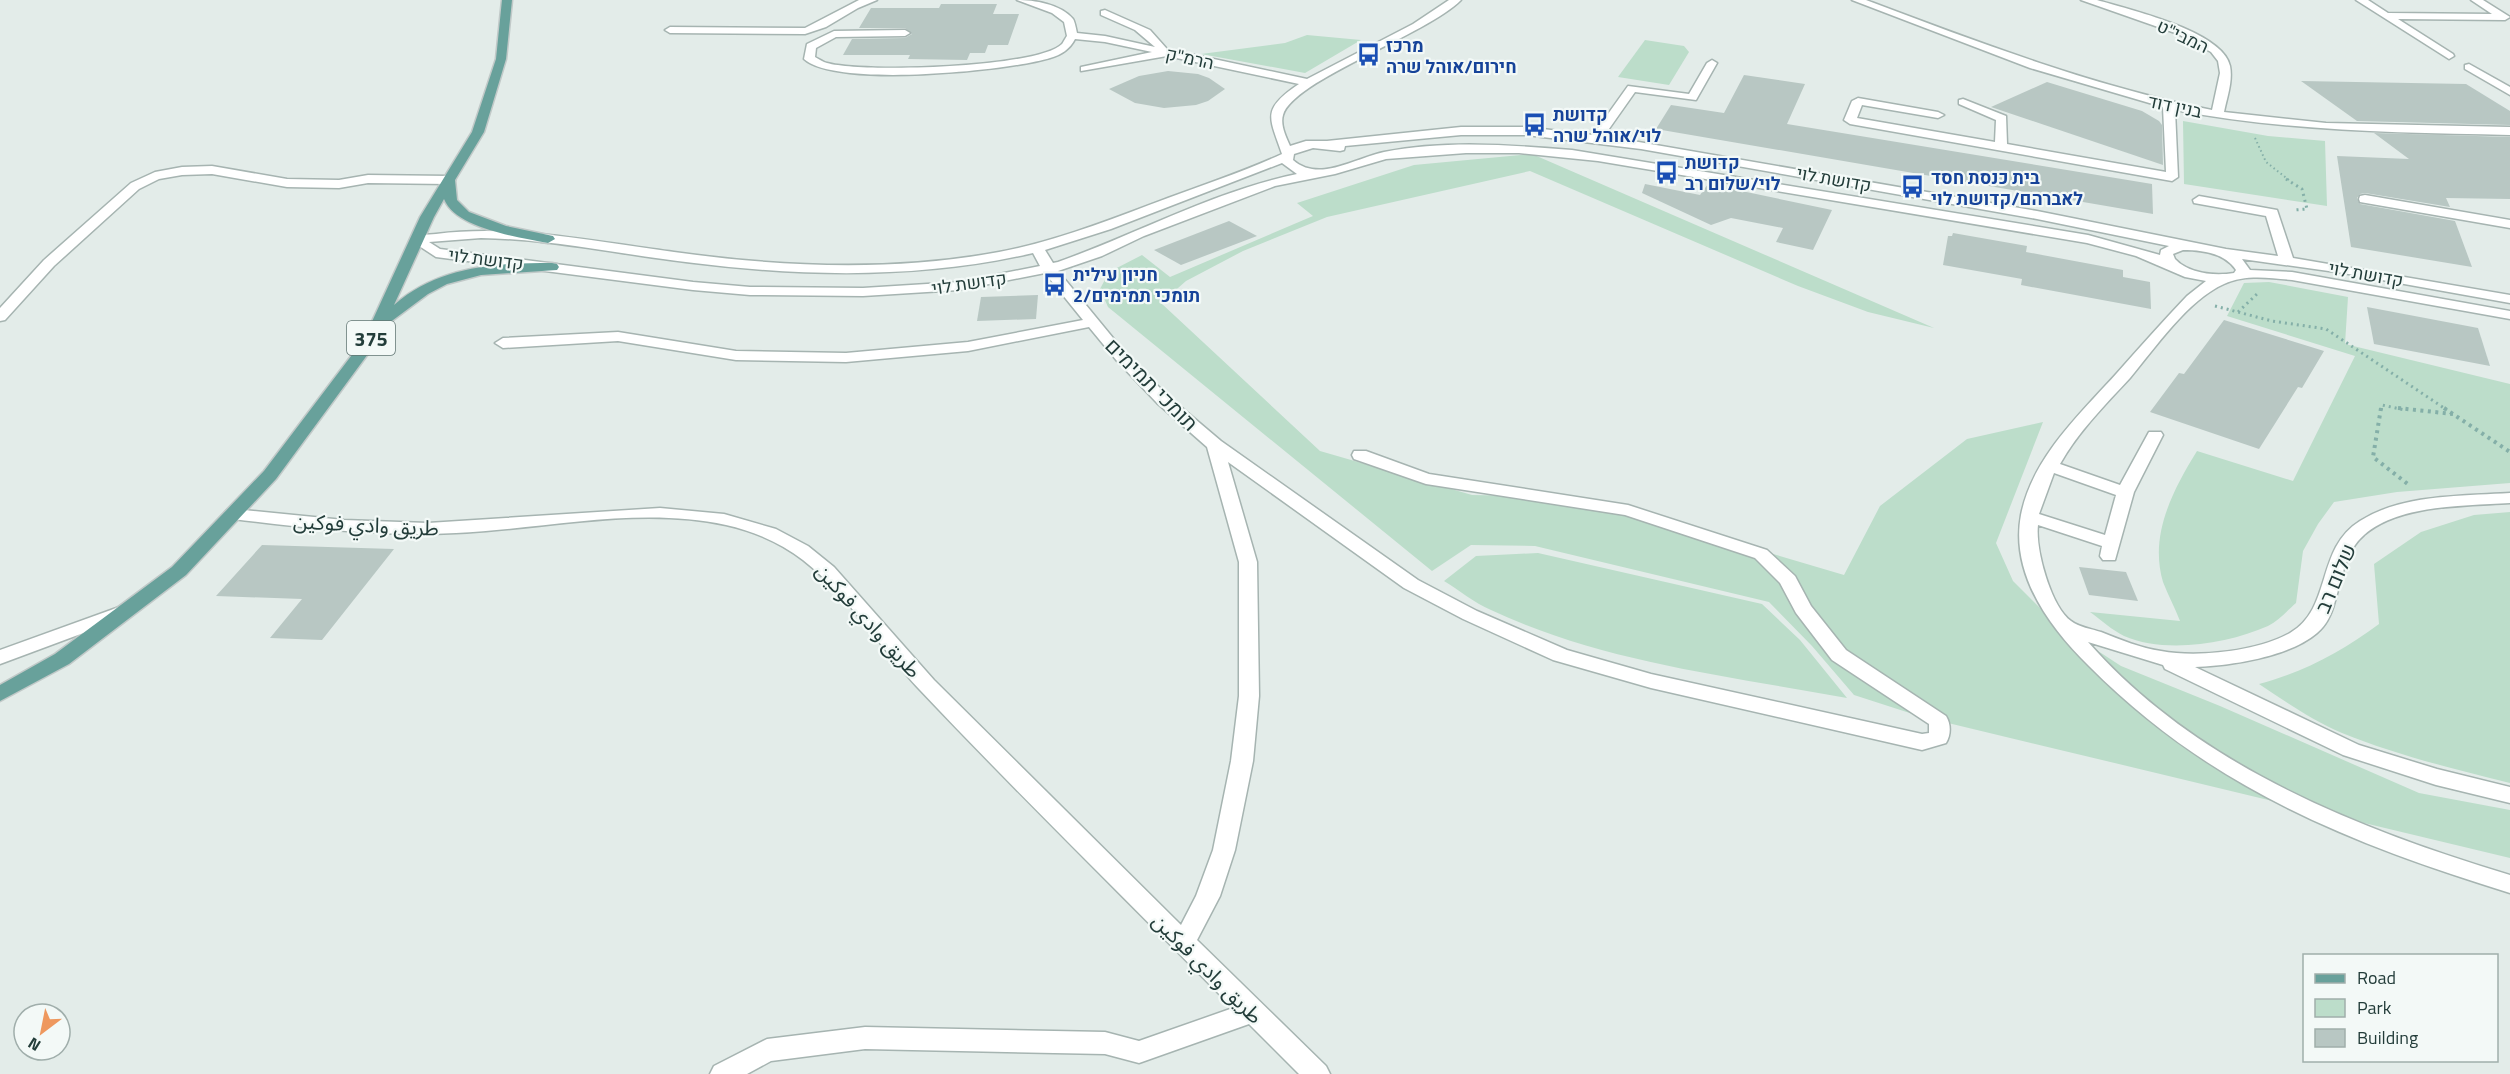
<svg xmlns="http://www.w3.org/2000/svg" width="2510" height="1074" font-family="'Titillium Web','Noto Sans Arabic',Heebo,sans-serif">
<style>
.green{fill:#bcddca}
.building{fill:#b8c7c3}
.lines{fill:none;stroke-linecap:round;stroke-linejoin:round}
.minor-casing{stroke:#a6b4b1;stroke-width:3}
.major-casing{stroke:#c1c9c8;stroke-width:3}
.path-far2{stroke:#84afa8;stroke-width:2;stroke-dasharray:1.5 3;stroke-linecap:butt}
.path-far1{stroke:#84afa8;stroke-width:3;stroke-dasharray:2 4;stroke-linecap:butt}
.path{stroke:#84afa8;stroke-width:4;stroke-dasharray:3 4.5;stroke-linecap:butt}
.minor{fill:#fff;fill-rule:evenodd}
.major{fill:#68a19b;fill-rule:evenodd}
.labels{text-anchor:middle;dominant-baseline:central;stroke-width:4.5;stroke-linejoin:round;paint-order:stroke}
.far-street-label{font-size:18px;fill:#233d3a;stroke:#f3f9f7}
.far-transit-label{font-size:18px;font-weight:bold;fill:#164399;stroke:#f3f9f7;text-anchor:start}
.shield{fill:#f3f9f7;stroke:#617573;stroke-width:1.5}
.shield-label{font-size:20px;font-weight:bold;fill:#233d3a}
.street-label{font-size:21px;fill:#233d3a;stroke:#f3f9f7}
</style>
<rect width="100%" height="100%" fill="#e3ece9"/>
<g class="green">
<path d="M1307,35L1361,40L1305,73L1201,54L1285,43Z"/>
<path d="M1645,40L1684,46L1689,52L1669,85L1618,77Z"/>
<path d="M2183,121L2268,136L2325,141L2327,206L2184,184Z"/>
<path d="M1532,154L1934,328L1868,312L1798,286L1530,171L1327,217L1243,251L1186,281L1161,303L1320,451L1472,495L1528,496L1628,511L1844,575L1880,506L1967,439L2043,422L1996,543L2013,581L2055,623L2121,666L2220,706L2419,793L2510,810V858L1919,716L1854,695L1812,646L1769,602L1535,546L1471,545L1432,571L1108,307L1100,289L1109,272L1142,255L1170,277L1313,216L1297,203L1414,165Z"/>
<path d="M2269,282L2348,297L2345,344L2510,384V483L2397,492L2334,502L2318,524L2303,551L2296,603C2288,610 2278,621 2268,626C2227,644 2165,654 2124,636C2112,630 2101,620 2090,612L2180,621C2175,608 2168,595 2163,582C2149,535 2173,490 2197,451L2293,481L2355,356L2227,316L2244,283Z"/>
<path d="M2510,512V783C2454,769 2396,755 2342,733C2312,720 2286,702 2259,684C2302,673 2343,651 2379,624L2374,564L2421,532L2474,515Z"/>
<path d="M1538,553L1762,604L1800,640L1847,698C1727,676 1601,662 1491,610C1474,603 1459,590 1444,581L1476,556Z"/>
</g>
<g class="building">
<path d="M941,4H997L993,14H1019L1008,45H988L985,53H970L967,60L908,59L910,55H843L852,39L905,38L912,34L905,28H859L871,8H939Z"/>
<path d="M1168,71L1198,74L1209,78L1225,89L1208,101L1196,105L1164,108L1135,103L1109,89L1139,76Z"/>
<path d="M1744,75L1805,84L1787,124L2152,184L2153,214L1656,129L1671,105L1724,113Z"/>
<path d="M2301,81L2466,84L2510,111V125L2357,121Z"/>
<path d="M2047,82L2142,111L2159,121L2162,125L2163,165L1991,107Z"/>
<path d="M2374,133L2510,137V199L2446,198L2450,207L2365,193L2360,194L2357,198L2360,204L2455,221L2472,267L2351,247L2337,156L2409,159Z"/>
<path d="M1645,184L1700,195L1708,184L1832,210L1813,250L1776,242L1783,228L1731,218L1711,225L1642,193Z"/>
<path d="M1229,221L1257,236L1181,265L1154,250Z"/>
<path d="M1953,233L2027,246L2026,252L2123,270V277L2150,282L2151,309L2021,285L2022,279L1943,265L1948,236H1952Z"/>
<path d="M1038,295L1036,319L977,321L981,297Z"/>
<path d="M2367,307L2478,328L2490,366L2374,344Z"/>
<path d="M2224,320L2324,351L2302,388L2298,387L2259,449L2150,412L2179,373L2184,374Z"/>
<path d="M262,545L394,549L322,640L270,638L302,599L216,596Z"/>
<path d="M2079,567L2126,572L2138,601L2089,595Z"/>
</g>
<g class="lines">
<defs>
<g id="minor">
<path d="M859,0H877L858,8L826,27L805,34L670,33L665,30L670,27L805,28Z"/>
<path d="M1017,0C1034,0 1061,4 1073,19C1075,22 1076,29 1077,33L1105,36L1155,47L1135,30L1101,15V11L1105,10L1150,30L1167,49L1307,79L1413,24L1449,0H1461C1428,34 1293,80 1283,115C1280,125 1286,137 1290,146L1306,141H1327L1461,127H1526L1593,135L1628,86L1689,94L1707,63L1712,60L1717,63L1696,100L1635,92L1604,136L2037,211L2226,249L2278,256L2266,216L2194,203L2193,200L2199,196L2277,210L2293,258L2510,295V303L2343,273L2242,259L2250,270L2292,272L2510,311V319L2292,280C2270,278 2245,274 2224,284C2188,300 2155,348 2130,378C2105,405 2078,432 2060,464L2120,485L2149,432H2161L2163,435L2134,492L2115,560H2103L2100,556L2102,546L2038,525C2035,549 2051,607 2071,621C2078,627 2092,629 2101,632C2121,640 2141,648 2161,651C2198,658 2258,651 2290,633C2333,608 2315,549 2360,521C2402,494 2462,496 2510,493V503C2466,506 2399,504 2364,535C2345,551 2342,579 2335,601C2332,613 2327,625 2317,633C2289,657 2230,666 2195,667L2359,745L2437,769L2510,787V803L2436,785L2343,755L2165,669L2163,665L2088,642C2196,765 2357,829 2510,875V893C2349,843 2210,788 2089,666C2050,628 2010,574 2021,515C2032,458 2080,414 2117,373C2140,347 2163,321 2187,296L2206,281L2185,277L2136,256L2087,243L1598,161L1519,153H1466L1386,159L1335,174L1275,186L1144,236L1102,256L1058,271L1127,355L1169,397L1221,441L1418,580L1477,611L1567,650L1651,674L1922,734L1929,733V724L1832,660L1796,613L1780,583L1755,558L1625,515L1426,484L1354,459L1352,455L1354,451H1366L1429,474L1628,505L1767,550L1795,576L1811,606L1846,650L1946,716C1951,724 1951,735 1946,743L1922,750L1651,688L1553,660L1463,619L1404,588L1228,462L1257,562L1259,696L1253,761L1235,850L1220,896L1197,940L1326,1066L1330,1074H1299L1249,1024L1139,1063L1105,1054L865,1049L771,1061L747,1074H710L714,1066L767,1039L865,1027L1105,1032L1139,1041L1233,1008C1129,902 1022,798 920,690C880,648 849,596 803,560C781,543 753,531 726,525C638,506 545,529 456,533C381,537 307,528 233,519L227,518L224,514L227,510L233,509L344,520L428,523L660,508L724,514L776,529L808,546L834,567L934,680L1181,925L1196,896L1213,850L1231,761L1239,696V562L1207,447L1157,403L1117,361L1089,327L968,351L846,362L736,360L618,341L503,348L495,343L503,338L618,332L736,351L846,353L968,342L1083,320L1045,273L959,290L863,296L750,295L693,290L436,257L410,240C416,234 427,235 436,234C516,224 595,242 674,252C781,267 893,272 999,252C1057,241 1112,219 1168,198C1206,184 1245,171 1282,154C1270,118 1260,110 1299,84L1167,56L1081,71V67L1152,52L1105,42L1075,39C1070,49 1061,55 1050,58C1008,71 835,88 804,59L807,44L834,31L905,30L910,33L905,36L836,37L816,48L815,57C819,59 823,62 827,63C862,73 1038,68 1062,44C1063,43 1066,37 1067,36L1064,22L1052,13ZM1461,135H1526L1641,149L2037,219L2169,246L2161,250L2160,255L2088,235L1572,150C1510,145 1445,140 1384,152C1355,158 1319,183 1293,160L1294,154L1313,148L1340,151L1344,150L1345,146ZM1282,163L1297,174C1214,191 1137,234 1058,262L1053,263L1045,250L1111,229ZM481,238C553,239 623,255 694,263C806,277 922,279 1033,253L1040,266L959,282L863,288L750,287L693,282L440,249L429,242ZM2183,250C2202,250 2225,253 2236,270L2234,273C2215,276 2189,274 2175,259L2173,254ZM2054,473L2116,495L2105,535L2039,514Z"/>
<path d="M1852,0H1866C1980,43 2093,86 2212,110L2220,73L2218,61L2211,52L2178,34L2081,0H2097C2127,9 2223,31 2230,66C2233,81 2227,97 2224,112L2326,123L2510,127V135C2397,133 2286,131 2175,110L2178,177L2172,181L1850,124L1844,120L1852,101L1858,98L1938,112L1944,115L1938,118L1862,105L1857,118L1995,142L1996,120L1959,104V100L1963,99L2006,116L2007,144L2166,172L2163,107L2030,68Z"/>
<path d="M2356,0H2368L2388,13L2492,14L2471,0H2483L2510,17L2505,20L2398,19L2453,54L2454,56L2449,59Z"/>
<path d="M2469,64L2510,87V95L2465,69V65Z"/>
<path d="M212,166L287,179L339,180L368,175L449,176L455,180L449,184L368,183L339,188L287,187L212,174L182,175L159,179L139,189L54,266L5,320L0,321V308L44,260L131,183L155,172L182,167Z"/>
<path d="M2365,195L2510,220V228L2360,202L2359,199L2360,196Z"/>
<path d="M122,606L129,608L132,612L129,616L0,664V650Z"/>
</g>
<path id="major" d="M502,0H512L506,59L484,132L455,180L457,200L469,212L506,226L553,236L555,239L548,243C519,237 456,229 444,199L434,217L394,305C439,266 496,263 552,263L557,264L559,267L557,270L481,275L447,284L428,294L385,326L376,343L276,479L186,575L69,664L0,701V685L55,654L172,567L264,471L364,339L420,217L472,132L496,59Z"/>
</defs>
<use href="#minor" class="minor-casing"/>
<use href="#major" class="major-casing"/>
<path class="path-far2" d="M2255,138L2266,162L2289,180"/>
<g class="path-far1">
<path d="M2286,179L2302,189L2307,209L2294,210"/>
<path d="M2215,306L2272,321L2326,329L2447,410"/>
<path d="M2238,312L2258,293"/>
<path d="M2381,410L2382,405L2405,410"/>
</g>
<g class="path">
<path d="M2381,408L2373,457L2409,485"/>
<path d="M2398,408L2453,414"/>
<path d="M2444,408L2510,452"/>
</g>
<use href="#minor" class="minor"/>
<use href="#major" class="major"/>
</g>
<defs>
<symbol id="bus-bare" viewBox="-9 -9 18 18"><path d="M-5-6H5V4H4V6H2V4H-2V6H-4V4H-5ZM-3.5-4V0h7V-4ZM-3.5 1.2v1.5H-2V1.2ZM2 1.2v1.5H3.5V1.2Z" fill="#1a4fb4" stroke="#f3f9f7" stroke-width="2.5" paint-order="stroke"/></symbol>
</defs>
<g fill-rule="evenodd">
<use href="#bus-bare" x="1352" y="38" width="33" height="33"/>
<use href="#bus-bare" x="1518" y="108" width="33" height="33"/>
<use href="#bus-bare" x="1650" y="156" width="33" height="33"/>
<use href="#bus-bare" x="1896" y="170" width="33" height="33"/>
<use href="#bus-bare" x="1038" y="268" width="33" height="33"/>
</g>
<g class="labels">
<g class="far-street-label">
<text transform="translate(2183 36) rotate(25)">המבי"ט</text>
<text transform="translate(1190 58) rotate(12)">הרמ"ק</text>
<text transform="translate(2175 106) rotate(12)">בנין דוד</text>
<text transform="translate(1834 179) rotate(10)">קדושת לוי</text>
<text transform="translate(486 259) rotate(7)">קדושת לוי</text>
<text transform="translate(2366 274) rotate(10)">קדושת לוי</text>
<text transform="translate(969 283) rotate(-8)">קדושת לוי</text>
</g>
<g class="far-transit-label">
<text x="1386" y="45">מרכז<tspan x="1386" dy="21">חירום/אוהל שרה</tspan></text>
<text x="1553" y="114">קדושת<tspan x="1553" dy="21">לוי/אוהל שרה</tspan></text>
<text x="1685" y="162">קדושת<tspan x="1685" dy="21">לוי/שלום רב</tspan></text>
<text x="1931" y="177">בית כנסת חסד<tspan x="1931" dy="21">לאברהם/קדושת לוי</tspan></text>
<text x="1073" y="274">חניון עילית<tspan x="1073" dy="21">2/תומכי תמימים</tspan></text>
</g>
<rect class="shield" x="347" y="321" width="48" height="34" rx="4.5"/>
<g class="shield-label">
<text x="371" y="338">375</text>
</g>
<g class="street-label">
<text transform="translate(1152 384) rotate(45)">תומכי תמימים</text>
<text transform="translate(366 524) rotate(3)">طريق وادي فوکين</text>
<text transform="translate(2335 578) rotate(-67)">שלום רב</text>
<text transform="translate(869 620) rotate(48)">طريق وادي فوکين</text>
<text transform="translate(1208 968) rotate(45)">طريق وادي فوکين</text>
</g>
</g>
<rect x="2303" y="954" width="195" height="108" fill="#f3f9f7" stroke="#a0aeab" stroke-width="1.5"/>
<rect x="2315" y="974" width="30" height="9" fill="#68a19b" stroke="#a0aeab" stroke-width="1.5"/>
<text x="2357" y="984" font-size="18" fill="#233d3a">Road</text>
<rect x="2315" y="999" width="30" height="18" fill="#bcddca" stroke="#a0aeab" stroke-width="1.5"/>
<text x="2357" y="1014" font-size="18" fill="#233d3a">Park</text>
<rect x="2315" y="1029" width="30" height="18" fill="#b8c7c3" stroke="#a0aeab" stroke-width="1.5"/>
<text x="2357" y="1044" font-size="18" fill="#233d3a">Building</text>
<g transform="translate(42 1032) rotate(212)"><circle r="28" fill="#f3f9f7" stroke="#a0aeab" stroke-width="1.5"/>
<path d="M0-4.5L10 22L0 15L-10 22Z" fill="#ee985e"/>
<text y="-9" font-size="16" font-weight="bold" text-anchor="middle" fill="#233d3a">N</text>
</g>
</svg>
